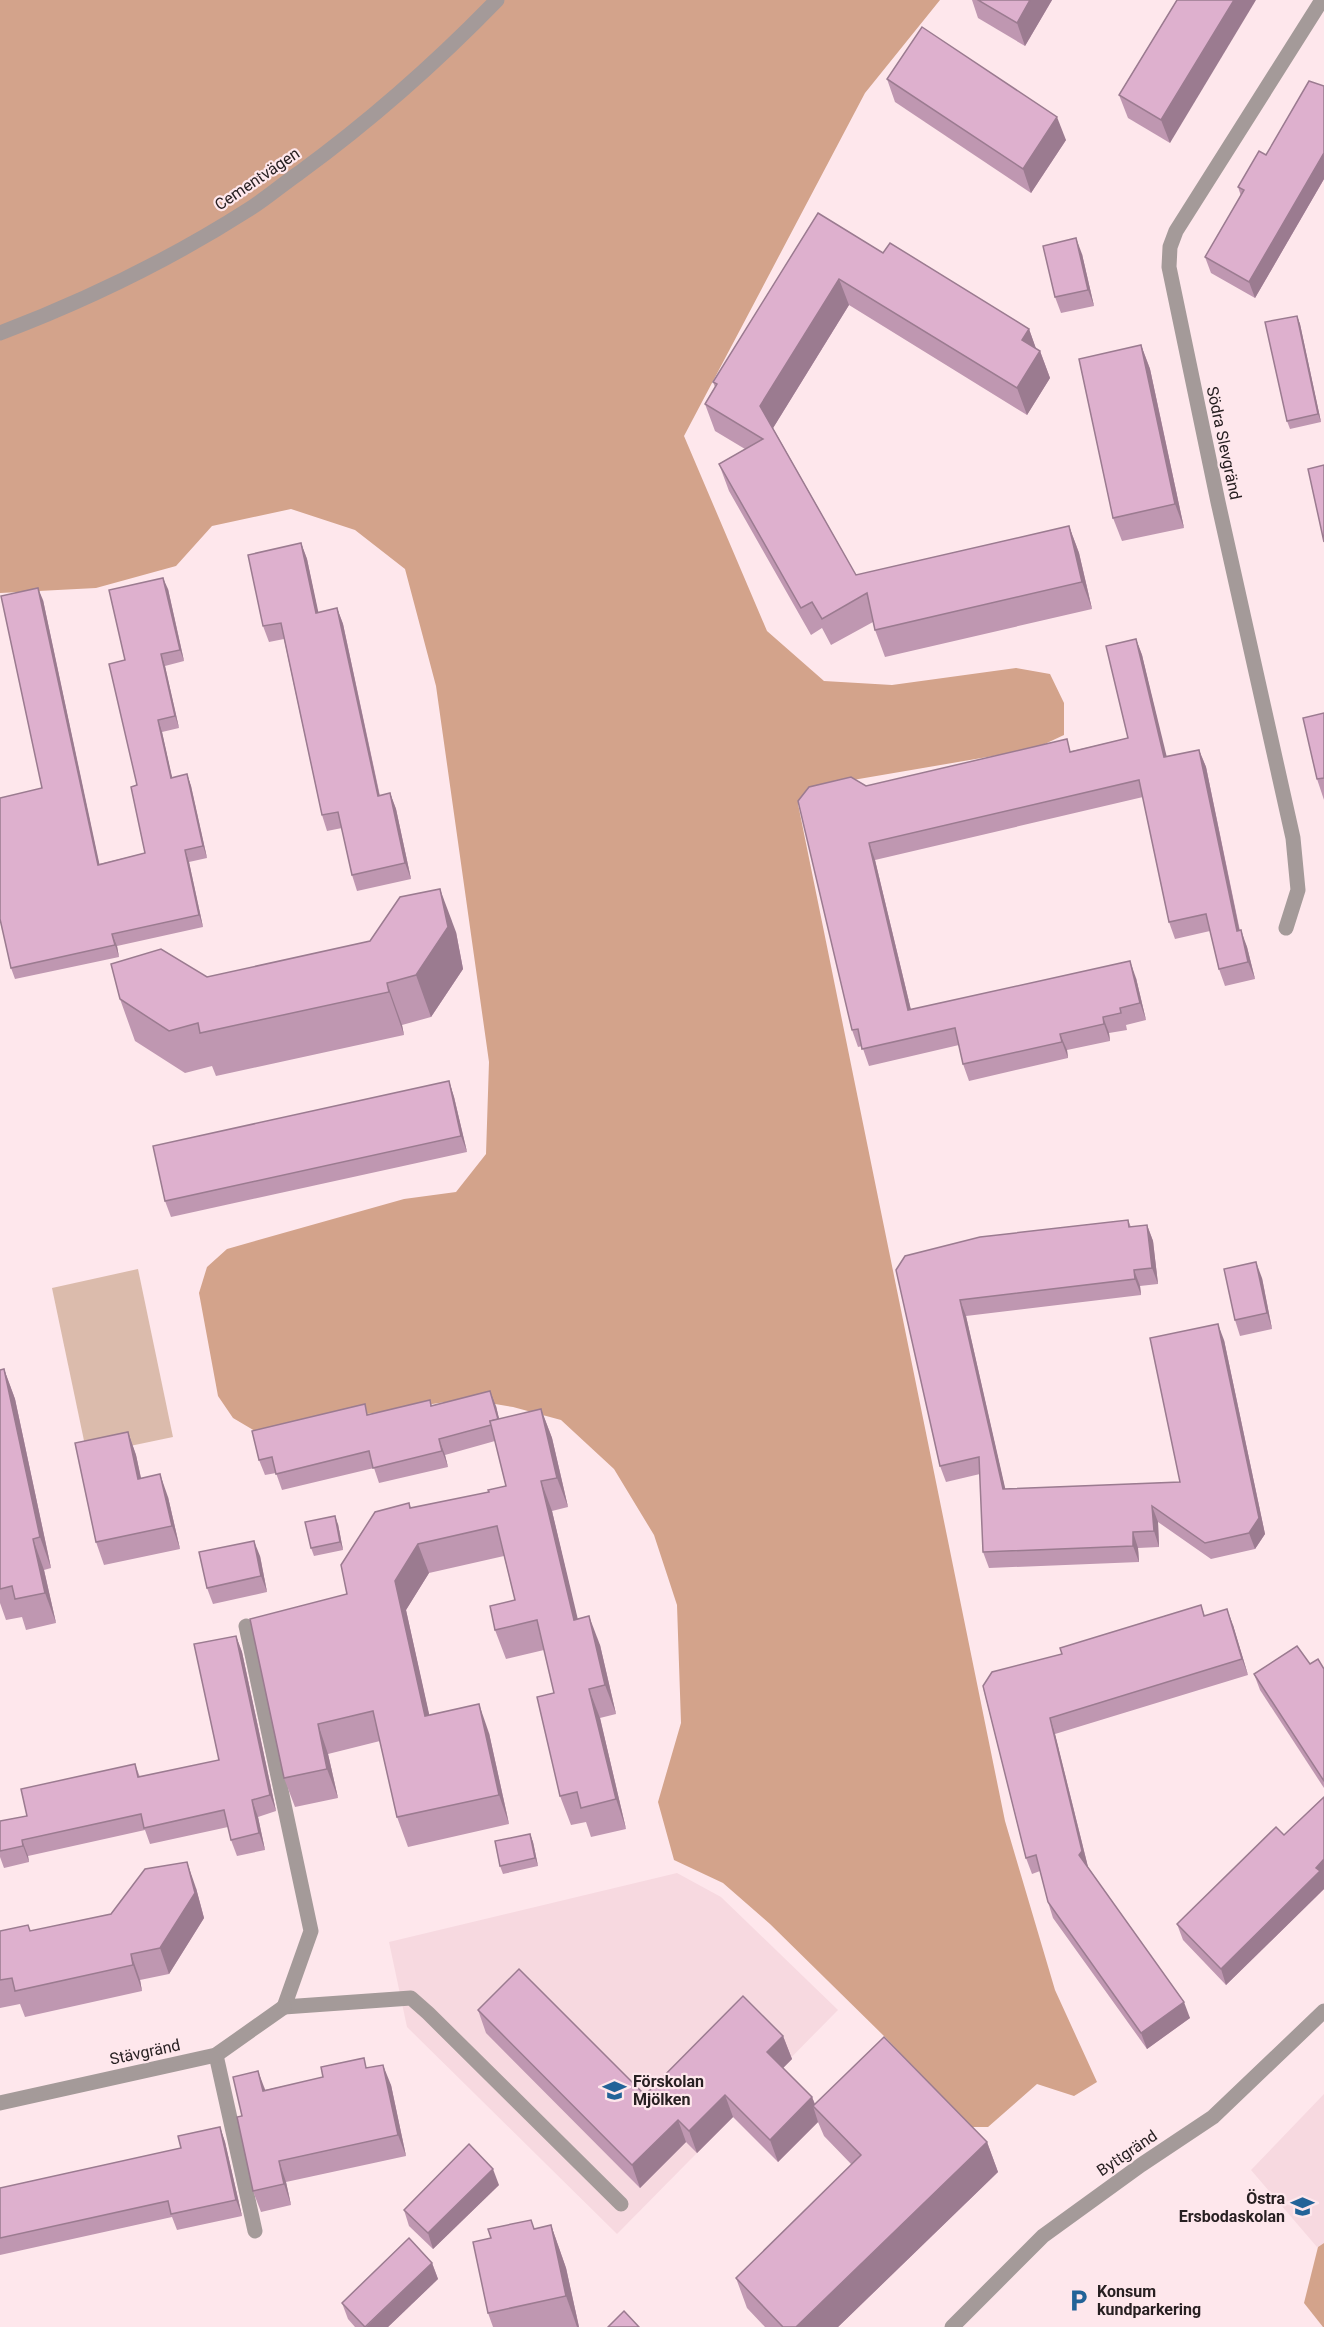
<svg xmlns="http://www.w3.org/2000/svg" width="1324" height="2327" font-family="Roboto,sans-serif">
<style>
.built{fill:#f7d9e0}
.green{fill:#dbbbac}
.forest{fill:#d3a38b}
.lines{fill:none;stroke-linecap:round;stroke-linejoin:round}
.service{stroke:#a49a99;stroke-width:15}
.minor{stroke:#a49a99;stroke-width:15}
.wall{fill:#bf97b1}
.shaded-wall{fill:#9b7b90}
.building{fill:#deb0ce;stroke:#9b7b90;stroke-width:1.5}
.labels{text-anchor:middle;dominant-baseline:central;stroke-width:4.5;stroke-linejoin:round;paint-order:stroke}
.street-label{font-size:16px;fill:#282022;stroke:#fee7ec}
.poi-label{font-size:16px;font-weight:bold;fill:#282022;stroke:#fee7ec;text-anchor:start}
</style>
<rect width="100%" height="100%" fill="#fee7ec"/>
<g class="built">
<path d="M677,1873L721,1897L838,2010L617,2234L407,2027L389,1942Z"/>
<path d="M1324,2094V2243L1317,2247L1251,2170Z"/>
</g>
<path class="green" d="M138,1269L173,1437L87,1455L52,1288Z"/>
<g class="forest">
<path d="M0,0H940L865,93L684,436L767,631L824,681L892,685L1016,668L1050,674L1064,703V735L1034,749L812,787L798,804L1005,1821L1055,1990L1097,2082L1074,2096L1037,2084L988,2127H971L885,2037L770,1924L723,1883L674,1860L658,1802L681,1723L677,1605L654,1535L614,1469L561,1420L513,1407L465,1399L255,1431L233,1418L218,1396L199,1293L207,1267L227,1249L404,1199L456,1192L486,1154L489,1062L436,686L405,569L355,530L291,509L212,526L176,566L96,588L0,593Z"/>
<path d="M1324,2243V2327H1323L1304,2303L1318,2247Z"/>
</g>
<g class="lines">
<g class="service">
<path d="M246,1626L311,1931L284,2007L411,1998L428,2013L621,2204"/>
<path d="M216,2055L255,2231"/>
</g>
<g class="minor">
<path d="M0,333C87,300 173,258 251,208C268,197 283,184 299,173C370,121 436,63 497,0"/>
<path d="M1286,928L1298,890L1293,838L1218,502L1169,267L1170,247L1176,231L1322,0"/>
<path d="M0,2103L216,2055L284,2007"/>
<path d="M952,2327L1043,2236L1141,2165L1213,2117L1324,2011"/>
</g>
</g>
<g class="wall">
<path d="M972,0H1052L1025,46L978,18Z"/>
<path d="M1177,0L1170,143L1128,118L1119,95Z"/>
<path d="M887,79L1066,140L1031,193L895,102Z"/>
<path d="M1324,86V179L1255,298L1211,273L1205,257L1241,196L1238,187Z"/>
<path d="M818,213L883,253L1029,329L1036,349L1040,351L1050,378L1027,415L849,305L773,428L856,575L1069,526L1079,553L1092,609L885,657L875,630L873,622L831,645L822,628L811,635L729,491L719,464L745,449L715,431L705,404L715,387L713,382Z"/>
<path d="M1082,254L1094,306L1061,313L1055,297Z"/>
<path d="M1297,316L1300,324L1321,422L1290,429L1287,421Z"/>
<path d="M1141,345L1150,369L1184,528L1122,541L1113,518Z"/>
<path d="M301,543L307,559L318,613L337,608L343,624L380,796L390,793L396,809L411,879L357,891L352,875L342,828L327,831L322,815L284,639L269,642L263,626Z"/>
<path d="M168,589L184,661L165,666L179,728L162,732L172,778L187,774L191,786L207,858L189,862L203,927L117,946L119,957L15,979L11,968L42,788L43,600L99,864L145,853L125,660Z"/>
<path d="M1136,639L1142,655L1166,757L1199,750L1206,767L1240,931L1247,947L1255,979L1225,986L1219,969L1210,931L1175,939L1169,922L1143,797L875,860L911,1010L1136,978L1146,1020L1126,1025L1127,1030L1109,1033L1110,1041L1067,1050L1068,1058L969,1081L963,1064L959,1045L869,1066L862,1046L858,1047L852,1030L866,786L1072,751L1128,738Z"/>
<path d="M1324,713V800L1317,779Z"/>
<path d="M456,932L463,969L431,1017L402,1025L404,1035L216,1076L212,1066L185,1073L135,1041L120,999L207,977Z"/>
<path d="M449,1081L454,1097L467,1152L171,1217L165,1201Z"/>
<path d="M1128,1220L1131,1227L1147,1225L1153,1241L1158,1284L1140,1286L1141,1295L966,1316L1005,1489L1180,1482L1224,1340L1265,1534L1255,1549L1211,1559L1158,1522L1159,1547L1138,1548L1139,1562L989,1568L983,1552L980,1474L946,1482L940,1466L896,1270Z"/>
<path d="M1262,1278L1272,1329L1240,1336L1235,1320Z"/>
<path d="M0,1367V1370L4,1369L15,1399L51,1568L44,1570L56,1623L26,1630L22,1617L6,1620L0,1603Z"/>
<path d="M430,1400L432,1406H496L499,1419L541,1409L552,1438L568,1507L552,1511L577,1619L600,1645L616,1714L600,1718L626,1829L591,1837L586,1822L571,1825L560,1796L554,1693L544,1650L506,1659L495,1630L515,1600L504,1556L429,1573L406,1610L429,1715L489,1733L509,1824L408,1847L397,1817L380,1741L328,1754L338,1798L295,1807L284,1778L347,1594L409,1503L411,1508L489,1492L506,1486L495,1441L445,1455L448,1467L379,1483L374,1468L282,1490L276,1473L265,1475L259,1460L369,1415Z"/>
<path d="M128,1432L136,1455L141,1478L168,1497L180,1549L104,1565L96,1542Z"/>
<path d="M338,1524L343,1550L314,1556L311,1548Z"/>
<path d="M260,1556L267,1592L213,1604L207,1588Z"/>
<path d="M1201,1605L1205,1616L1233,1625L1248,1675L1055,1734L1088,1867L1190,2018L1147,2049L1053,1918L1048,1902L1040,1871L1032,1874L1026,1858L983,1686Z"/>
<path d="M236,1636L242,1652L276,1811L258,1817L265,1850L237,1856L231,1840L228,1827L150,1844L145,1830L28,1856L29,1862L4,1868L0,1857V1821L27,1816L135,1764L140,1777L219,1760Z"/>
<path d="M1310,1664L1324,1669V1788L1260,1690L1254,1674Z"/>
<path d="M1324,1797V1889L1226,1985L1183,1940L1177,1924L1284,1835Z"/>
<path d="M530,1834L533,1842L538,1866L503,1874L500,1866Z"/>
<path d="M196,1888L204,1918L169,1974L140,1980L142,1991L25,2017L20,2004L0,2008V1931H31L111,1914Z"/>
<path d="M478,2010L645,2095L783,2036L792,2059L783,2068L812,2097L815,2104L987,2142L998,2172L838,2327H765L747,2308L736,2278L852,2165L824,2136L818,2122L778,2162L733,2117L697,2153L686,2142L640,2188L486,2033Z"/>
<path d="M368,2068L391,2085L406,2156L286,2182L291,2205L261,2212L253,2191L265,2090Z"/>
<path d="M220,2127L225,2142L242,2216L177,2230L172,2217L0,2255V2188L181,2148Z"/>
<path d="M499,2185L433,2249L409,2226L404,2210Z"/>
<path d="M551,2225L566,2268L579,2327H493L488,2313L535,2229Z"/>
<path d="M432,2263L438,2279L388,2327H355L348,2319L342,2303Z"/>
</g>
<g class="shaded-wall">
<path d="M1030,0H1052L1025,46L1017,23Z"/>
<path d="M1234,0H1256L1170,143L1161,120Z"/>
<path d="M1057,117L1066,140L1031,193L1023,169Z"/>
<path d="M1324,153V179L1255,298L1249,282Z"/>
<path d="M1076,238L1082,254L1094,306L1088,290Z"/>
<path d="M839,279L849,305L770,433L760,406Z"/>
<path d="M1297,316L1300,324L1321,422L1318,414Z"/>
<path d="M1029,329L1038,354L1040,351L1050,378L1027,415L1017,388L1022,340Z"/>
<path d="M1141,345L1150,369L1184,528L1175,504Z"/>
<path d="M1069,526L1079,553L1092,609L1082,582Z"/>
<path d="M301,543L307,559L322,629L316,613Z"/>
<path d="M163,578L168,589L184,661L180,650Z"/>
<path d="M38,588L43,600L102,876L98,865Z"/>
<path d="M337,608L343,624L383,812L378,796Z"/>
<path d="M1136,639L1142,655L1171,774L1164,757Z"/>
<path d="M161,654L165,666L179,728L175,716Z"/>
<path d="M158,720L162,732L175,790L171,778Z"/>
<path d="M1199,750L1206,767L1243,948L1237,931Z"/>
<path d="M187,774L191,786L207,858L203,846Z"/>
<path d="M390,793L396,809L411,879L405,863Z"/>
<path d="M869,843L875,860L915,1027L908,1010Z"/>
<path d="M185,850L189,862L203,927L199,915Z"/>
<path d="M440,889L456,932L463,969L431,1017L416,975Z"/>
<path d="M1241,930L1247,947L1255,979L1248,962Z"/>
<path d="M112,934L117,946L119,957L115,945Z"/>
<path d="M1130,961L1136,978L1146,1020L1140,1003Z"/>
<path d="M387,983L402,1025L404,1035L389,992Z"/>
<path d="M1103,1017L1109,1033L1110,1041L1104,1024Z"/>
<path d="M1060,1034L1067,1050L1068,1058L1062,1042Z"/>
<path d="M449,1081L454,1097L467,1152L461,1136Z"/>
<path d="M1147,1225L1153,1241L1158,1284L1152,1268Z"/>
<path d="M1256,1262L1262,1278L1272,1329L1267,1313Z"/>
<path d="M1134,1270L1140,1286L1141,1295L1135,1279Z"/>
<path d="M960,1300L966,1316L1009,1505L1003,1489Z"/>
<path d="M1218,1324L1224,1340L1265,1534L1255,1549L1249,1533Z"/>
<path d="M4,1369L15,1399L51,1568L40,1537Z"/>
<path d="M490,1391L496,1406L504,1439L498,1423Z"/>
<path d="M541,1409L552,1438L568,1507L557,1478Z"/>
<path d="M128,1432L136,1455L146,1502L138,1479Z"/>
<path d="M439,1439L445,1455L448,1467L442,1451Z"/>
<path d="M160,1474L168,1497L180,1549L172,1526Z"/>
<path d="M541,1481L552,1511L585,1649L574,1620Z"/>
<path d="M1152,1506L1158,1522L1159,1547L1154,1531Z"/>
<path d="M335,1516L338,1524L343,1550L340,1542Z"/>
<path d="M1133,1532L1138,1548L1139,1562L1133,1546Z"/>
<path d="M33,1539L44,1570L56,1623L45,1593Z"/>
<path d="M254,1541L260,1556L267,1592L261,1576Z"/>
<path d="M418,1544L429,1573L406,1610L436,1745L425,1716L395,1581Z"/>
<path d="M1227,1609L1233,1625L1248,1675L1242,1659Z"/>
<path d="M589,1616L600,1645L616,1714L605,1685Z"/>
<path d="M236,1636L242,1652L276,1811L270,1795Z"/>
<path d="M589,1689L600,1718L626,1829L616,1799Z"/>
<path d="M479,1704L489,1733L509,1824L499,1795Z"/>
<path d="M1050,1718L1055,1734L1088,1867L1079,1855Z"/>
<path d="M318,1724L328,1754L338,1798L327,1769Z"/>
<path d="M252,1800L258,1817L265,1850L259,1833Z"/>
<path d="M530,1834L533,1842L538,1866L535,1858Z"/>
<path d="M22,1840L28,1856L29,1862L23,1846Z"/>
<path d="M1324,1859V1889L1226,1985L1221,1969Z"/>
<path d="M187,1862L196,1888L204,1918L169,1974L160,1948Z"/>
<path d="M131,1954L140,1980L142,1991L133,1965Z"/>
<path d="M1184,2002L1190,2018L1147,2049L1141,2033Z"/>
<path d="M783,2036L792,2059L776,2075L767,2052Z"/>
<path d="M383,2065L391,2085L406,2156L398,2135Z"/>
<path d="M258,2071L266,2092L263,2091Z"/>
<path d="M725,2095L733,2117L697,2153L689,2131Z"/>
<path d="M812,2097L817,2110L813,2106L818,2122L778,2162L770,2140Z"/>
<path d="M678,2120L686,2142L640,2188L632,2165Z"/>
<path d="M220,2127L225,2142L242,2216L236,2200Z"/>
<path d="M987,2142L998,2172L838,2327H796Z"/>
<path d="M279,2161L286,2182L291,2205L284,2184Z"/>
<path d="M493,2169L499,2185L433,2249L428,2233Z"/>
<path d="M551,2225L566,2268L579,2327H577L566,2296Z"/>
<path d="M432,2263L438,2279L388,2327H366Z"/>
</g>
<g class="building">
<path d="M978,0H1030L1017,23Z"/>
<path d="M1177,0H1234L1161,120L1119,95Z"/>
<path d="M922,27L1057,117L1023,169L887,79Z"/>
<path d="M1309,81L1324,86V153L1249,282L1205,257L1244,190L1238,187L1259,151L1266,155Z"/>
<path d="M818,213L883,253L890,243L1029,329L1022,340L1040,351L1017,388L839,279L760,406L856,575L1069,526L1082,582L875,630L867,593L822,619L812,602L801,608L719,464L763,439L705,404L717,384L713,382Z"/>
<path d="M1076,238L1088,290L1055,297L1043,246Z"/>
<path d="M1297,316L1318,414L1287,421L1265,322Z"/>
<path d="M1141,345L1175,504L1113,518L1079,359Z"/>
<path d="M1324,465V542L1308,469Z"/>
<path d="M301,543L316,613L337,608L378,796L390,793L405,863L352,875L338,812L322,815L281,623L263,626L248,555Z"/>
<path d="M163,578L180,650L161,654L175,716L158,720L171,778L187,774L203,846L185,850L199,915L112,934L115,945L11,968L0,919V798L42,788L1,596L38,588L98,865L145,853L131,787L137,785L109,664L125,660L109,590Z"/>
<path d="M1136,639L1164,757L1199,750L1237,931L1241,930L1248,962L1219,969L1206,914L1169,922L1139,780L869,843L908,1010L1130,961L1140,1003L1120,1008L1121,1013L1103,1017L1104,1024L1060,1034L1062,1042L963,1064L955,1028L862,1049L858,1029L852,1030L798,801L809,787L851,777L866,786L1067,739L1070,752L1128,738L1106,646Z"/>
<path d="M1324,713V778L1317,779L1303,718Z"/>
<path d="M440,889L448,927L416,975L387,983L389,992L200,1033L198,1023L169,1031L120,999L111,964L161,949L207,977L370,941L400,897Z"/>
<path d="M449,1081L461,1136L165,1201L153,1146Z"/>
<path d="M1128,1220L1129,1227L1147,1225L1152,1268L1134,1270L1135,1279L960,1300L1003,1489L1180,1482L1150,1338L1218,1324L1259,1518L1249,1533L1205,1543L1152,1506L1154,1531L1133,1532V1546L983,1552L979,1457L940,1466L896,1270L905,1256L980,1237Z"/>
<path d="M1256,1262L1267,1313L1235,1320L1224,1269Z"/>
<path d="M4,1369L40,1537L33,1539L45,1593L15,1599L12,1586L0,1589V1370Z"/>
<path d="M490,1391L498,1419L490,1421L491,1425L439,1439L442,1451L373,1468L369,1451L276,1474L272,1457L259,1460L252,1431L365,1404L367,1415L430,1400L431,1406Z"/>
<path d="M541,1409L557,1478L541,1481L574,1620L589,1616L605,1685L589,1689L616,1799L581,1808L577,1792L560,1796L537,1697L554,1693L537,1620L495,1630L490,1606L515,1600L497,1526L418,1544L395,1581L425,1716L479,1704L499,1795L397,1817L373,1711L318,1724L327,1769L284,1778L250,1619L347,1594L341,1565L375,1512L409,1503L410,1508L489,1492L488,1490L506,1486L490,1421Z"/>
<path d="M128,1432L138,1479L160,1474L172,1526L96,1542L75,1443Z"/>
<path d="M335,1516L340,1542L311,1548L305,1522Z"/>
<path d="M254,1541L261,1576L207,1588L199,1552Z"/>
<path d="M1201,1605L1204,1616L1227,1609L1242,1659L1050,1718L1082,1851L1079,1855L1184,2002L1141,2033L1048,1902L1036,1855L1026,1858L983,1686L992,1672L1062,1654L1060,1648Z"/>
<path d="M236,1636L270,1795L252,1800L259,1833L231,1840L224,1810L144,1828L141,1814L22,1840L23,1846L0,1851V1821L27,1816L21,1789L135,1764L138,1777L219,1760L194,1644Z"/>
<path d="M1297,1646L1310,1664L1318,1659L1324,1669V1781L1254,1674Z"/>
<path d="M1324,1797V1859L1316,1868L1320,1871L1221,1969L1177,1924L1276,1827L1284,1835Z"/>
<path d="M530,1834L535,1858L500,1866L495,1841Z"/>
<path d="M187,1862L195,1893L160,1948L131,1954L133,1965L15,1991L12,1978L0,1980V1931L28,1925L30,1931L111,1914L145,1869Z"/>
<path d="M519,1969L645,2095L743,1996L783,2036L767,2052L812,2097L770,2140L725,2095L689,2131L678,2120L632,2165L478,2010Z"/>
<path d="M884,2037L987,2142L796,2327H783L736,2278L861,2155L813,2106Z"/>
<path d="M364,2058L366,2068L383,2065L398,2135L279,2161L284,2184L253,2191L237,2117L242,2116L233,2077L258,2071L263,2091L323,2077L321,2067Z"/>
<path d="M220,2127L236,2200L171,2214L168,2201L0,2238V2188L181,2148L178,2136Z"/>
<path d="M469,2144L493,2169L428,2233L404,2210Z"/>
<path d="M531,2220L534,2229L551,2225L566,2296L488,2313L473,2242L491,2238L488,2229Z"/>
<path d="M409,2238L432,2263L365,2327L342,2303Z"/>
<path d="M624,2311L639,2327H608Z"/>
</g>
<defs>
<symbol id="school-bare" viewBox="-9 -9 18 18"><path d="M0-5L7-2L0 1L-7-2ZM-4 1L0 2.5L4 1V4Q0 6-4 4Z" fill="#226398" stroke="#fee7ec" stroke-width="2.5" paint-order="stroke"/></symbol>
<symbol id="parking-bare" viewBox="-9 -9 18 18"><path d="M-3.5-5.5H1a3.5 3.5 0 0 1 0 7H-1V5.5H-3.5ZM-1-3.4V-.6H.8a1.4 1.4 0 0 0 0-2.8Z" fill="#226398" stroke="#fee7ec" stroke-width="2.5" paint-order="stroke"/></symbol>
</defs>
<g fill-rule="evenodd">
<use href="#school-bare" x="598" y="2074" width="33" height="33"/>
<use href="#school-bare" x="1286" y="2190" width="33" height="33"/>
<use href="#parking-bare" x="1062" y="2284" width="33" height="33"/>
</g>
<g class="labels">
<g class="street-label">
<text transform="translate(257 179) rotate(-34)">Cementvägen</text>
<text transform="translate(1224 443) rotate(78)">Södra Slevgränd</text>
<text transform="translate(145 2052) rotate(-12)">Stävgränd</text>
<text transform="translate(1127 2153) rotate(-34)">Byttgränd</text>
</g>
<g class="poi-label">
<text x="633" y="2081">Förskolan<tspan x="633" dy="18">Mjölken</tspan></text>
<text x="1285" y="2198" text-anchor="end">Östra<tspan x="1285" dy="18">Ersbodaskolan</tspan></text>
<text x="1097" y="2291">Konsum<tspan x="1097" dy="18">kundparkering</tspan></text>
</g>
</g>
</svg>
